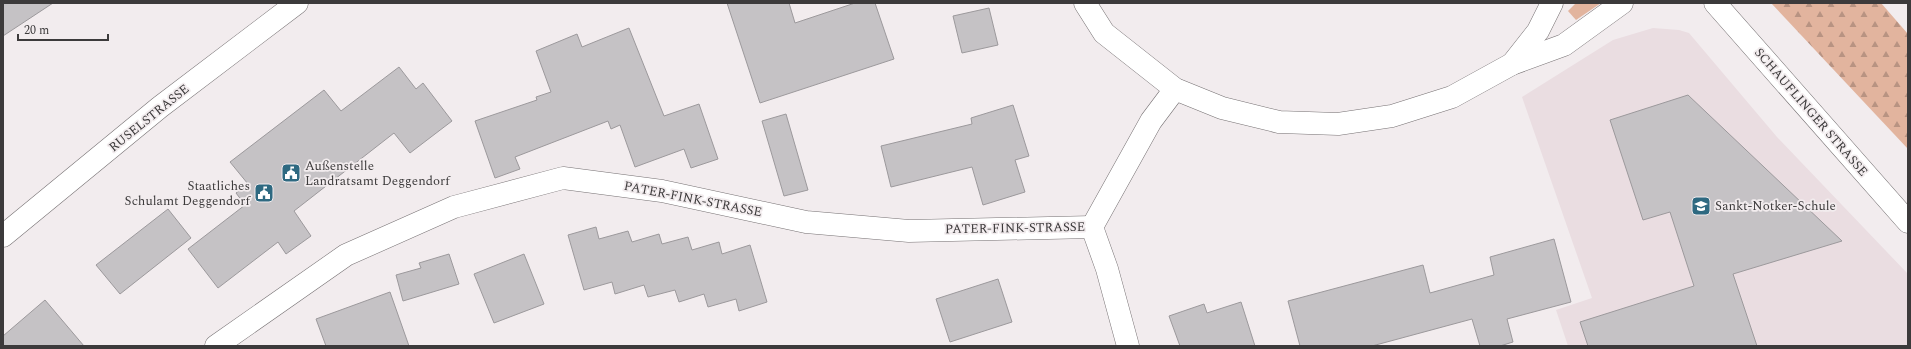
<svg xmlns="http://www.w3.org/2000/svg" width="1911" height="349" font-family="Spectral,serif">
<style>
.built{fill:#eadde1}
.grass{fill:#e2b49e}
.forest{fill:url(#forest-firs)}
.building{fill:#c5c2c5;stroke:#9c999c}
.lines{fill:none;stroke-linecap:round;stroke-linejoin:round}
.street-casing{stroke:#767173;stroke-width:23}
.secondary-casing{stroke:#767173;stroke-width:23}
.street{stroke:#fff;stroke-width:22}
.secondary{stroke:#fff;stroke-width:22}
.labels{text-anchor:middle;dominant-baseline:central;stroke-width:3.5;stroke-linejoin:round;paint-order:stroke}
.street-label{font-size:13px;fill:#3c3a3b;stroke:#f2ecee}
.poi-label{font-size:13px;fill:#3c3a3b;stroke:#f2ecee;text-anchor:start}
</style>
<defs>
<pattern id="forest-firs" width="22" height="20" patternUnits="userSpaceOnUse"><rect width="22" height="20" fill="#e2b49e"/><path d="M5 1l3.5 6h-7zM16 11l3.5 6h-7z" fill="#b89382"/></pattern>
</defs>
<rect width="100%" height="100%" fill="#f2ecee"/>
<path class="built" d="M1653,28L1679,30L1689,33L1777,137L1908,274V346H1568L1556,310L1592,298L1522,97L1613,40Z"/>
<path class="grass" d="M1576,3H1601L1576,20L1568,11Z"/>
<path class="forest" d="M1771,3H1881L1908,34V149Z"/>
<g class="building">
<path d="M3,3H53L3,36Z"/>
<path d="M727,3H789L795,23L855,3H875L894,59L760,103Z"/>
<path d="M989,8L998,45L962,53L953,16Z"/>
<path d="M629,28L664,116L699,104L718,159L691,168L684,149L635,167L620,125L611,129L608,121L515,157L520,169L495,178L475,121L537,100L536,97L551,92L536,51L577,34L582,47Z"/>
<path d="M399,67L416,89L423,83L452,121L410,153L394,133L294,211L311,236L286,254L278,242L218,288L188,249L245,205L236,193L248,184L230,162L324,90L341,111Z"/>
<path d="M1688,95L1842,241L1733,274L1757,346H1588L1580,322L1694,286L1670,212L1643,220L1610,120Z"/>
<path d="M1013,105L1029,156L1015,160L1025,192L983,205L972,167L891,187L881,146L972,124L971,118Z"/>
<path d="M786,114L808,190L784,196L762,121Z"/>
<path d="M168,209L191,238L120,294L96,265Z"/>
<path d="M596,227L599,239L628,231L632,242L659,234L662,244L688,237L692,250L719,242L722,254L750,245L767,302L739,311L736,299L708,307L704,294L679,302L675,290L648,297L644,285L615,294L612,282L584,290L568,235Z"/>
<path d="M1554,239L1571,302L1507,319L1513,342L1500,346H1480L1472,319L1372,346H1300L1288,301L1423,265L1430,293L1494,275L1490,257Z"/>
<path d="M449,254L459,284L403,301L396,275L421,268L419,263Z"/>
<path d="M524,254L544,304L494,323L474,274Z"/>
<path d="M998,279L1012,322L950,342L936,299Z"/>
<path d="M390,292L409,346H326L316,319Z"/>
<path d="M45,300L84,346H3V336Z"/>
<path d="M1241,302L1255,346H1180L1169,316L1204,304L1207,313Z"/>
</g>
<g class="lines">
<defs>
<g id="street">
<path d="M216,346L346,255L454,207L563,178L662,191L806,222L909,231L1092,227"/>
<path d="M1128,346L1107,269L1092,227L1151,121L1175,89"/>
</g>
<g id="secondary">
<path d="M1085,3L1104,33L1175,89L1222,108L1279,122L1338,124L1392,116L1452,97L1512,64L1564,45L1622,3"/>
<path d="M1715,3L1908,222"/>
<path d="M1512,64L1538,31L1552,3"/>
<path d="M3,236L160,107L297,3"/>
</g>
</defs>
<use href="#street" class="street-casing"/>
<use href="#secondary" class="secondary-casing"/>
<use href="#street" class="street"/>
<use href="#secondary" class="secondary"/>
</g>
<defs>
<symbol id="civic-square" viewBox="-11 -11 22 22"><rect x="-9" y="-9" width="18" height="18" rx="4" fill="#2e6981" stroke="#f2ecee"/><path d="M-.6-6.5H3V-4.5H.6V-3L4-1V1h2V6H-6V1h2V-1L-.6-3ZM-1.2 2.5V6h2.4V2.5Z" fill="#fff"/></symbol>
<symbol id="school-square" viewBox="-11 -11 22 22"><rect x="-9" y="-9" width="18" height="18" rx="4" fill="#2e6981" stroke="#f2ecee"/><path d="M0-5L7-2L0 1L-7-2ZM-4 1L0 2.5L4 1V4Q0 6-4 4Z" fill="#fff"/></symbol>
</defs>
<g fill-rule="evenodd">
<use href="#civic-square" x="280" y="162" width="22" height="22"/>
<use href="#civic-square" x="253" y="182" width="22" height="22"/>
<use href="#school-square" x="1690" y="195" width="22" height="22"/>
</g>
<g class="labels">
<g class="street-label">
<text transform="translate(1811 112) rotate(49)">SCHAUFLINGER STRASSE</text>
<text transform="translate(149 118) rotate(-39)">RUSELSTRASSE</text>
<text transform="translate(693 199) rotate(11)">PATER-FINK-STRASSE</text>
<text transform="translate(1015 228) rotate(-1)">PATER-FINK-STRASSE</text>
</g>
<g class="poi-label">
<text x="305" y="166">Außenstelle<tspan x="305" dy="15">Landratsamt Deggendorf</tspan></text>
<text x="250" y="186" text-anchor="end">Staatliches<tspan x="250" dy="15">Schulamt Deggendorf</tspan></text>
<text x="1715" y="206">Sankt-Notker-Schule</text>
</g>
</g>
<rect width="1911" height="349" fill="none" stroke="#3c3a3b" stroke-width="8"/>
<path d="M18 34v6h90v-6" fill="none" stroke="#3c3a3b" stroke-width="2"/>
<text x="24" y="34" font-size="12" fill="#3c3a3b" stroke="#f2ecee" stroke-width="3" paint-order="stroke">20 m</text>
</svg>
